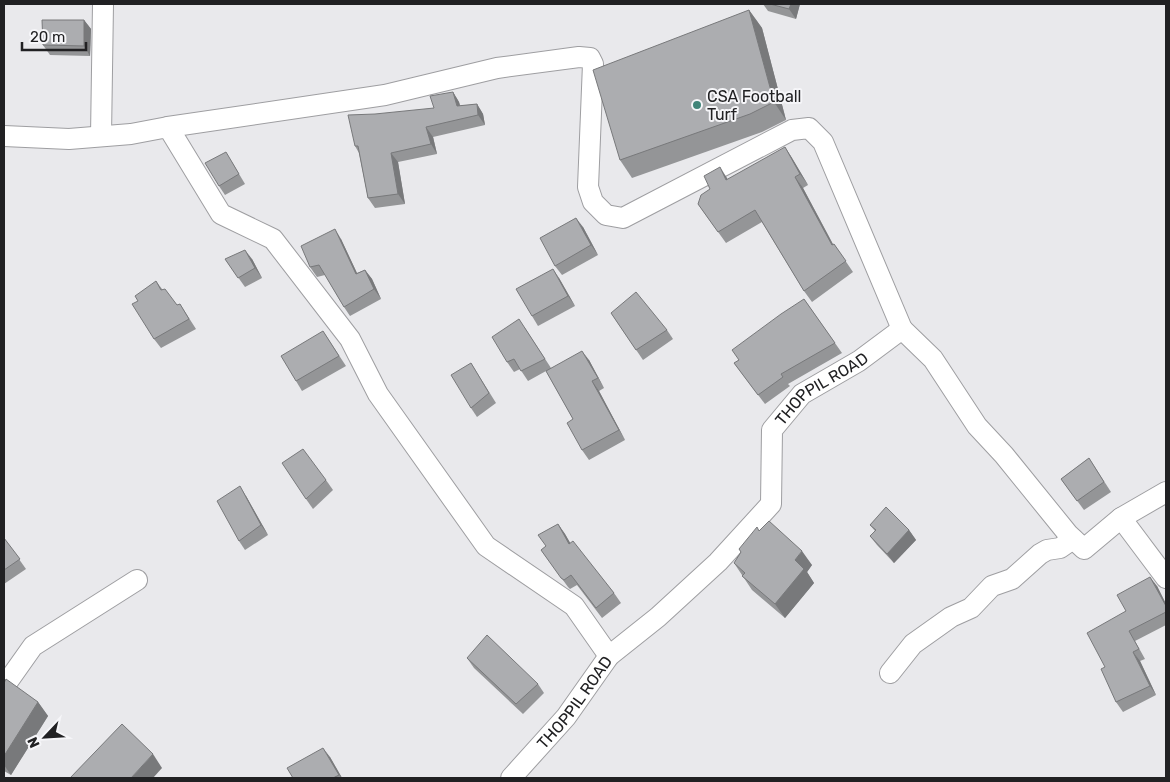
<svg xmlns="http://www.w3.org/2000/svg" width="1170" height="782" font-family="Rubik,sans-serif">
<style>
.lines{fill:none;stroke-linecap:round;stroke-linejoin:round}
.street-casing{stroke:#9e9ea1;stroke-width:22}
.street{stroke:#fff;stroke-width:20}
.wall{fill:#949597}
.shaded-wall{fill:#78797b}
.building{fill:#acadb0;stroke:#78797b}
.poi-dot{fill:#418579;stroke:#f6f6f9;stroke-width:2}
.labels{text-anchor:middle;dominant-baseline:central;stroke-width:4;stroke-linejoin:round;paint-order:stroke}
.poi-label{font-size:16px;fill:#212123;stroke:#f6f6f9;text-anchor:start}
.street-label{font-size:16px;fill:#212123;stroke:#f6f6f9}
</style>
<rect width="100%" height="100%" fill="#e9e9ec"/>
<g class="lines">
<defs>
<g id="street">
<path d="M168,127L385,95L497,68L579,57L590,58L593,64L588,187L593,202L606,215L623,218L792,130L809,128L823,142L902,329"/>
<path d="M4,136L69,139L131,134L168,127L221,214L273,239L350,339L378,394L486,546L574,606L609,656"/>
<path d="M101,136L103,4"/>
<path d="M1121,518L1166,578"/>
<path d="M890,673L913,644L951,617L971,608L992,586L1012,579L1040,554L1047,550L1060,548L1073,539"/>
<path d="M4,687L33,646L137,580"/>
<path id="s1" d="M511,778L566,717L609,656L658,617L718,562L771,504L772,430L802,394L859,361L902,329L933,359L977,426L1004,455L1068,534L1084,549L1121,518L1166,492"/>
</g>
</defs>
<use href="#street" class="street-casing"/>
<use href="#street" class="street"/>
</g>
<g class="wall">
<path d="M763,4H800L796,19L768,11Z"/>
<path d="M749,10L762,28L786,120L762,132L632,178L620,160Z"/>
<path d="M84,20L91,29L90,56L50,55L43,45Z"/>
<path d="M453,92L459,102L460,106L477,104L483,114L485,125L433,137L437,154L398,162L405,204L375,208L368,198L359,153L355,146L434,108Z"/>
<path d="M785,147L792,158L808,185L803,188L833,244H834L853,272L812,302L804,291L762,222L726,243L698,204Z"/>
<path d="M232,162L245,184L225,195L219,186Z"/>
<path d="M583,227L598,255L562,275L555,266Z"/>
<path d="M341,239L357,273L365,270L372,279L381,299L350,316L344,307L325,275L317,277L310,267Z"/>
<path d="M225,259H252L262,278L245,287Z"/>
<path d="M559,278L575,306L538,326L532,316Z"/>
<path d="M156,281L162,289L177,305L180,304L196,329L161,348L154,339L138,301Z"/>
<path d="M804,299L842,353L788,384L790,386L765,404L734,363L739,360Z"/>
<path d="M611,313L667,330L673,339L643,360Z"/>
<path d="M525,328L551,368L589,360L604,388L599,391L625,440L589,460L582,450L573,419L546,371L528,381L520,369L514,372L507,362Z"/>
<path d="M323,331L346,366L302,391L296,381Z"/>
<path d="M471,363L496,403L477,417L471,408Z"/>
<path d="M1089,458L1111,492L1084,510L1061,479Z"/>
<path d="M326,480L333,490L313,509L306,499Z"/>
<path d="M246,496L268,535L245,550L239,541Z"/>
<path d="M558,524L565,534L570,543L614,593L621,603L602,618L577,585L570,589L568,587L541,550L546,546Z"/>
<path d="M870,525L909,530L916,540L894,563L877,545L870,536L875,531Z"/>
<path d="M760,531L812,565L807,572L814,583L785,618L752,590L734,563L741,552L739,549Z"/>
<path d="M4,538L26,569L4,584Z"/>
<path d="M1157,586L1166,604V625L1135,641L1145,659L1140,661L1156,695L1123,712L1116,702L1105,667L1126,611Z"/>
<path d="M467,658L538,684L544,693L523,714L474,668Z"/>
<path d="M4,683L38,702L48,716L11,775L4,771Z"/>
<path d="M330,757L342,778H293Z"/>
</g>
<g class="shaded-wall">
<path d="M791,4H800L796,19L789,9Z"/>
<path d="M749,10L762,28L786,120L774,102Z"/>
<path d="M84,20L91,29L90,56L84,46Z"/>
<path d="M453,92L459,102L463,116L457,106Z"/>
<path d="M477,104L483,114L485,125L478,115Z"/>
<path d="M426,127L433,137L437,154L431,144Z"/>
<path d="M785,147L792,158L808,185L800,174Z"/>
<path d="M391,153L398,162L405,204L398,194Z"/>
<path d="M720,167L727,178L733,191L726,180Z"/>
<path d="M795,177L803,188L839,256L832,245Z"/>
<path d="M576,218L583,227L598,255L591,245Z"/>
<path d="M335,229L341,239L362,284L356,274Z"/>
<path d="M245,250L252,259L262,278L255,268Z"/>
<path d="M553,269L559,278L575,306L568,296Z"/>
<path d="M365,270L372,279L381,299L374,289Z"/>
<path d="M582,351L589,360L604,388L598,378Z"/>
<path d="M592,381L599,391L625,440L619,430Z"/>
<path d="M240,486L246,496L268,535L261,525Z"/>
<path d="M558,524L565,534L576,553L569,544Z"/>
<path d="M909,530L916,540L894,563L887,554Z"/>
<path d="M802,551L812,565L807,572L814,583L785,618L775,604L795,560Z"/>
<path d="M1150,577L1157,586L1166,604V606Z"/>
<path d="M1133,652L1140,661L1156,695L1150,686Z"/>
<path d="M38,702L48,716L11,775L4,765V756Z"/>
<path d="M323,748L330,757L342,778L339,775Z"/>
<path d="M153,754L162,768L153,778H131Z"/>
</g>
<g class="building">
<path d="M770,4H791L789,9Z"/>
<path d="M749,10L774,102L750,114L620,160L593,70Z"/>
<path d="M42,20H84V46L43,45Z"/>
<path d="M453,92L457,106L477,104L478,115L426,127L431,144L391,153L398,194L368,198L358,146H355L348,115L375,114L434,108L430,96Z"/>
<path d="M785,147L800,174L795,177L832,245L834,244L846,261L804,291L755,210L718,232L698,204L701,195L710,189L704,176L720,167L726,180Z"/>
<path d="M226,152L239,174L219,186L205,163Z"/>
<path d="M576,218L591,245L555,266L540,238Z"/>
<path d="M335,229L356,274L365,270L374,289L344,307L319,265L310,267L301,246Z"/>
<path d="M245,250L255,268L238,278L225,259Z"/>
<path d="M553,269L568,296L532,316L516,289Z"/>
<path d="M156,281L161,290L165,289L177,305L180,304L189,319L154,339L132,304L138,301L135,296Z"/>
<path d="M636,292L667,330L636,350L611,313Z"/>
<path d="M804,299L835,343L781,374L783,377L758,395L734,363L739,360L732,350L781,314Z"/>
<path d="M519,319L545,359L521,371L514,359L507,362L492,337Z"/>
<path d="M323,331L339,356L296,381L281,356Z"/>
<path d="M582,351L598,378L592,381L619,430L582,450L567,423L573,419L546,371Z"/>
<path d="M471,363L489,393L471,408L451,375Z"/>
<path d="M303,449L326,480L306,499L282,463Z"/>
<path d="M1089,458L1104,482L1077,501L1061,479Z"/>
<path d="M240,486L261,525L239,541L217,501Z"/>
<path d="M886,507L909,530L887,554L870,536L876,530L870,525Z"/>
<path d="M769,521L802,551L795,560L804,569L775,604L742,576L745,573L734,563L741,552L739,549L757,527L759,531Z"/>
<path d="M558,524L569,544L573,541L614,593L596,608L571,575L564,580L561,578L541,550L546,546L538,535Z"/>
<path d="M4,538L20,559L4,570Z"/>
<path d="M1150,577L1166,606V612L1129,631L1139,649L1133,652L1150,686L1116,702L1101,669L1105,667L1087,633L1126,611L1117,595Z"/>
<path d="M487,635L538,684L516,704L467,658Z"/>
<path d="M6,679L38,702L4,756V683Z"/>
<path d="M122,724L153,754L131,778H70Z"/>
<path d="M323,748L339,775L333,778H293L287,768Z"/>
</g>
<circle class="poi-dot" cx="697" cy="105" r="5"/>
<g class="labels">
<g class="poi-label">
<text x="707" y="96">CSA Football<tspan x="707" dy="18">Turf</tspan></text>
</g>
<g class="street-label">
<text stroke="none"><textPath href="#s1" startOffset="519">THOPPIL ROAD</textPath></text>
<text stroke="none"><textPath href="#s1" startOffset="99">THOPPIL ROAD</textPath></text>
</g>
</g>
<rect width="1170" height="782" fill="none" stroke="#212123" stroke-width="10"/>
<g transform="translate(45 737) rotate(245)" stroke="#f6f6f9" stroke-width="4" paint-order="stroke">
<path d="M0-4L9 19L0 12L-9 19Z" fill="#212123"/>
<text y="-8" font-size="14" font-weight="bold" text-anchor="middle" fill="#212123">N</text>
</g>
<path d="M22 42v8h64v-8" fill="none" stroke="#212123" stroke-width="2.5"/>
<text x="30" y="42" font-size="15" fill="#212123" stroke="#f6f6f9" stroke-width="4" paint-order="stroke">20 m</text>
</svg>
